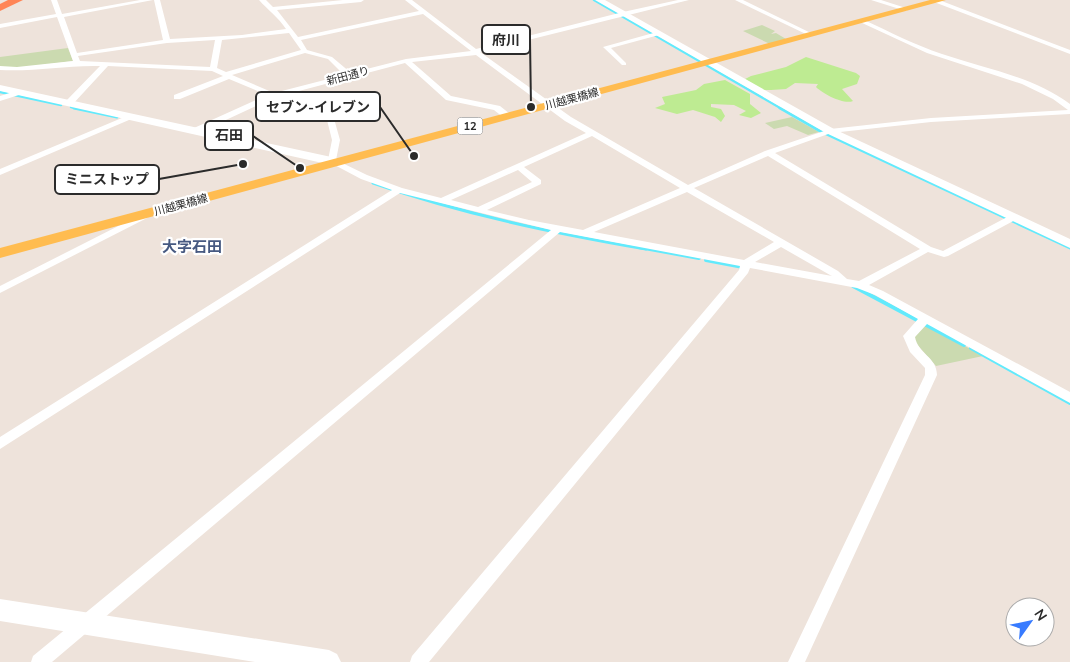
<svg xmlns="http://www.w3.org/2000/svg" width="1070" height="662" font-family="'Nunito Sans','Noto Sans JP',sans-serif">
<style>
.green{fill:#beeb92}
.cemetery{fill:#cbdab0}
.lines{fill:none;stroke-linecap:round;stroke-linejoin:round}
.stream-far2{stroke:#62eafc;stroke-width:2.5}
.stream-far1{stroke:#62eafc;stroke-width:3}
.stream{stroke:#62eafc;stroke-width:4}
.street{fill:#fff;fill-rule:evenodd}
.secondary{fill:#fff;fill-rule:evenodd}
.primary{fill:#ffbc50;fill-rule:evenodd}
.highway{fill:#ff8556;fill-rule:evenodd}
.labels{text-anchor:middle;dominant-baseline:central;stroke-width:4.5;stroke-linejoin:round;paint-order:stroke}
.far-street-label{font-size:11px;fill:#2b2b2b;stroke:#fff}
.shield{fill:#fff;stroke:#6b6b6b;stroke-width:1}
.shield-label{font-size:11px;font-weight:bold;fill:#2b2b2b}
.quarter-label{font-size:15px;font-weight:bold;fill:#465981;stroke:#fff}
.leader{fill:none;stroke:#2b2b2b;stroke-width:2}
.callout-dot{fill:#2b2b2b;stroke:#fff;stroke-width:2}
.callout{fill:#fff;stroke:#2b2b2b;stroke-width:2}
.callout-label{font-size:14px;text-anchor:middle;font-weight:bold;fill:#2b2b2b}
</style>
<rect width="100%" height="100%" fill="#eee3db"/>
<g class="green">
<path d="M806,57L856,73L860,76L857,84L842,89L853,101C844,105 823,94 816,87L818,84L795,83L786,89L771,90H763L745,79L751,76L786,67Z"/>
<path d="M725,80L750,94V104L761,113L751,118L739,115L746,111L734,105L711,104V107L721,109L725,116L721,122L715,117L693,110L677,114L655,108L665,104L662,97L696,90L704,84Z"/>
</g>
<g class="cemetery">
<path d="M762,25L775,31L771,34L776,33L786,39L770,44L743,31Z"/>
<path d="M68,48L73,61L18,68L0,67V57Z"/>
<path d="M792,117L819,132L808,135L787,126L774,129L765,123Z"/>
<path d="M927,325L983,356L936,366L913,340L922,326Z"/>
</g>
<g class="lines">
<g class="stream-far2">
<path d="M594,0L782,109"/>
<path d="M0,92L61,105"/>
<path d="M71,107L80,109"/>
</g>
<g class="stream-far1">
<path d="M74,108L117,117"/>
<path d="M780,108L820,131L1070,248"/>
<path d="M373,183C462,214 553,233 646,249"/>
</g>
<g class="stream">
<path d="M639,247L699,258"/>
<path d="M706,260L743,267"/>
<path d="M853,286L964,345"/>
<path d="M971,348L1070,403"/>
</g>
<g class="street">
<path d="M51,0H57L62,14L140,0H153L64,17L77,53L163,40L154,0H160L170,39L242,35L286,29C278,17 268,10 259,0H266L273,7L343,0H364L361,2L277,10L298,37L419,11L405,0H412L476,49L623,12L678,0H689L480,52L571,117L688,185L765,151L830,129L931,118L1068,110L1053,99L1022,84L927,53L860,22V20H864C890,32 915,45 942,54C986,69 1032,76 1070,104V114L931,122L831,133L775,153L931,247L943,251L1011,215H1017V219L948,256L944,257L928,252L869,285L883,291L1070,392V403L927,324L915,337C918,354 937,357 937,375L805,662H788L925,375V368L910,352L903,336L918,319L875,295L857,288L750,268L748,273L429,662H410L412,656L739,270L740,266L560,232L52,662H31L33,656L551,230L400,193L0,449V437L392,190L361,179L329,162L328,160L332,140L325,112L297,109L273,98L200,132H194V128L267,95L229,79L180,99H174V95L223,76L212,71L108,66L72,105H69L65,103L66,101L100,66C66,65 33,72 0,70V66L17,67L73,61L57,17L0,28V24L56,14ZM423,14L471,51L406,59L351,73L332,57L307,50L301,40ZM289,33L301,50L226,72L217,68L222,40ZM215,40L210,67L80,61L78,56L167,43ZM305,53L328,59L344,75L274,93L232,75ZM476,55L565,121L586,133L441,198L402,188L367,175L336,160L340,140L331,108L302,105L280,96L405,63L446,100L494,110L504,118H510V114L500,106L451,96L412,62ZM592,136L680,188L583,230L529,220L487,210L541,184V180L524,167ZM768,156L920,249L859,281L847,279L838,271L694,188ZM518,170L532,182L478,207L451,200ZM687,192L774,242L744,260L594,232ZM781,247L830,275L832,276L755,262Z"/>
<path d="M735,0H743L815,35L810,36Z"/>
<path d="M871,0H881L909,9L906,11Z"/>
<path d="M934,0H939L1070,50V54L934,2Z"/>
<path d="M657,32L660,34L659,35L611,48L626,63V65H622L603,47Z"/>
<path d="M19,90L23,92L22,94L0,101V96Z"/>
<path d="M129,115L136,117L0,175V169Z"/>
<path d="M144,213L149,216L147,218L0,293V286Z"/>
</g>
<g class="secondary">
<path d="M595,0H605L834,129L1070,239V248L826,133Z"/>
<path d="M0,85L336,158L342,162L336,166L0,91Z"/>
<path d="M0,599L329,650L337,654L341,662H255L0,621Z"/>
</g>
<path class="primary" d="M930,0H946L0,258V248Z"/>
<path class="highway" d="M8,0H23L0,11V4Z"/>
</g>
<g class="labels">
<g class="far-street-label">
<text transform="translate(348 76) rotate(-15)">新田通り</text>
<text transform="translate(572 99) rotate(-15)">川越栗橋線</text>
<text transform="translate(181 205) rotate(-15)">川越栗橋線</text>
</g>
<rect class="shield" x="457.5" y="117.5" width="25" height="17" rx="4"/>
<g class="shield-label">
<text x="470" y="126">12</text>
</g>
<g class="quarter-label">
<text x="192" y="247">大字石田</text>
</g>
</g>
<path class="leader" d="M531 107L530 40M414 156L380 107M300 168L253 136M243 164L159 179"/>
<g class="callout-dot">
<circle cx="531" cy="107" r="5"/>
<circle cx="414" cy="156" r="5"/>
<circle cx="300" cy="168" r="5"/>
<circle cx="243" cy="164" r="5"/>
</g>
<g class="callout">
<rect x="482" y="25" width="48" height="29" rx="5"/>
<rect x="256" y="92" width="124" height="29" rx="5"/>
<rect x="205" y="121" width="48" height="29" rx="5"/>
<rect x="55" y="165" width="104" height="29" rx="5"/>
</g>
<g class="callout-label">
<text x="506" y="45">府川</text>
<text x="318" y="112">セブン-イレブン</text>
<text x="229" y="140">石田</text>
<text x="107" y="184">ミニストップ</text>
</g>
<g transform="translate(1030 622) rotate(57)"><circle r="24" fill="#ffffff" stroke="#aaaaaa"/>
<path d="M0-4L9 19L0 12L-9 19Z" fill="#387bff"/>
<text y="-8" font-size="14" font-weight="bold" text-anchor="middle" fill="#2b2b2b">N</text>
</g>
</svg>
